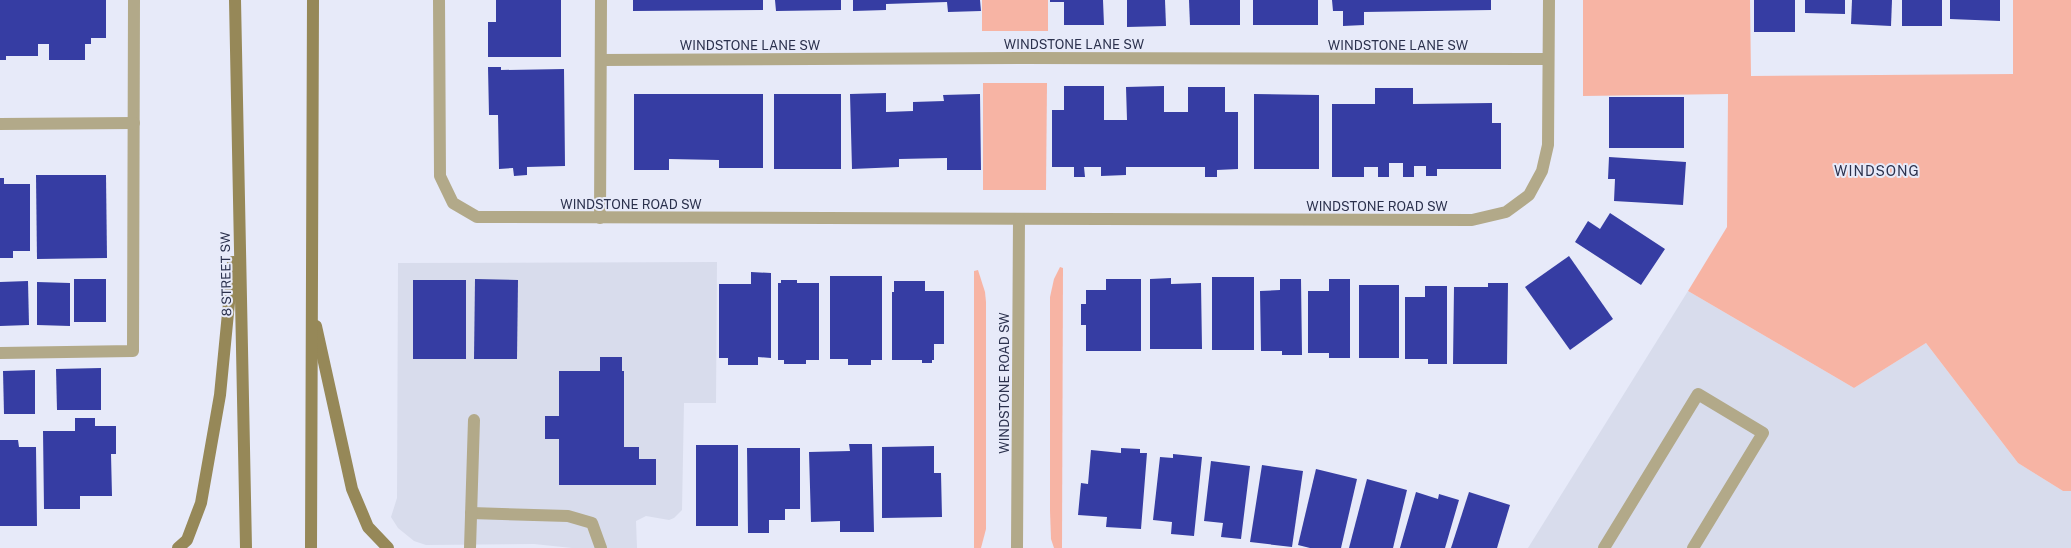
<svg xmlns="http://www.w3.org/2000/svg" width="2071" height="548" font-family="'Public Sans',sans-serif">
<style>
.built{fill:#d8dcec}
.green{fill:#f7b4a4}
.building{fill:#363da3}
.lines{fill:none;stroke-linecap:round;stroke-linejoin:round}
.lane{stroke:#b2a989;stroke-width:12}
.street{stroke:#b2a989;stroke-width:12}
.secondary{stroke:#968858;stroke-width:12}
.labels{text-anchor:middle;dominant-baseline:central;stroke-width:4;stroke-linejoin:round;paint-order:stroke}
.street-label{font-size:13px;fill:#2b314d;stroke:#e7eaf9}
.neighbourhood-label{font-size:14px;letter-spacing:1px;fill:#2b314d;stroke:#e7eaf9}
</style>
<rect width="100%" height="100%" fill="#e7eaf9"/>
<g class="built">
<path d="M717,262L716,403H684L682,510L674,518L669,520L646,516L636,521L637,548H572L534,544L426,545L414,541L398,528L391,517L397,498L398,263Z"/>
<path d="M1688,291L1854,388L1926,343L2018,463L2063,491H2071V548H1528Z"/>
</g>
<g class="green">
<rect x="982" y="0" width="66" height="31"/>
<path d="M1583,0H1750L1751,76L2013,74V0H2071V491H2063L2018,463L1926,343L1854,388L1688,291L1727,227L1728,94L1583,96Z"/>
<path d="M983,83H1047L1046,190H983Z"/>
<path d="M1060,267L1063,268L1062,548H1054L1051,539L1050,511V297L1054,279Z"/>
<path d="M978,270L985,292L986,302V529L981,548H974V271Z"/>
</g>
<g class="building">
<path d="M0,0H106V38H91V44H85V60H49V44H38V56H6V60H0Z"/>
<path d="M496,0H561V57H488V22H496Z"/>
<path d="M633,0H763V10L633,11Z"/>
<path d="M775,0H841V10L776,11Z"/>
<path d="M853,0H980L981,11L948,12L947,2L886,4V10L853,11Z"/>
<path d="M1050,0H1103L1104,25H1064V2H1050Z"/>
<path d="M1127,0H1165L1166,26L1127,27Z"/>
<path d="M1189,0H1240V25H1190Z"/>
<rect x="1253" y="0" width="65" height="25"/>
<path d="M1332,0H1491V10L1364,12V25L1343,26V11H1333Z"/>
<rect x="1754" y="0" width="41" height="32"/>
<path d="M1805,0H1845V14L1805,13Z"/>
<path d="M1852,0H1892L1891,26L1851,24Z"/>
<rect x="1902" y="0" width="40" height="26"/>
<path d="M1950,0H2000V21L1950,19Z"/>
<path d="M488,67H501V70L564,69L565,166L527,167V175L514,176L513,168L499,169L498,115H489Z"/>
<path d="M1064,86H1104V120H1127L1126,87L1164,86V112H1188V87H1225V112H1238V169L1217,170V177H1205V167H1126V175L1101,176V167H1084L1085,177H1074V167H1052V110H1064Z"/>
<path d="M1375,88H1413V104L1492,103V123H1501V169H1437V176H1426V166H1414V177H1403V163H1389V177H1378V167H1364V177H1332V104H1375Z"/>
<path d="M886,93V112L913,111V102L944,101L943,95L980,94L981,170H947V158L899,159V167L852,169L850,94Z"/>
<path d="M634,94H763V168H719V160L669,159V170H634Z"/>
<rect x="774" y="94" width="67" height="75"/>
<path d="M1254,94L1319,95V169H1254Z"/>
<rect x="1609" y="97" width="75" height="51"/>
<path d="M1609,157L1686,162L1683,205L1614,201L1615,179H1608Z"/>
<path d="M36,175H106L107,258L37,259Z"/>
<path d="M0,178H4V184H30V251H13V258H0Z"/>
<path d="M1610,213L1665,249L1641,285L1575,242L1588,221L1600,229Z"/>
<path d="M1569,256L1613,319L1570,350L1525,287Z"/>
<path d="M751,272L771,273V358L758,357V365H728V358H719V284H751Z"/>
<path d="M830,276H882V360H871V365H848V359H830Z"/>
<rect x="1212" y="277" width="42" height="73"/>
<path d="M1171,278V284L1201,283L1202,349H1150V279Z"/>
<rect x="74" y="279" width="32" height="43"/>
<path d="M475,279L518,280L517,359H474Z"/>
<path d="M1106,279H1141V351H1086V325H1081V304H1086V290H1106Z"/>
<path d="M1280,279H1301L1302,355H1282V351H1261L1260,291L1280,290Z"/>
<path d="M1329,279H1350V358H1329V353H1308V291H1329Z"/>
<rect x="413" y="280" width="53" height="79"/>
<path d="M781,280H797V283H819V360H806V364H784V360H778V283H781Z"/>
<path d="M28,281L29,325L0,326V282Z"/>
<path d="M894,281H925V291H944V344H934V360H932V363H922V360H892V292H894Z"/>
<path d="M37,282L70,283V326L37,325Z"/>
<path d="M1488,283H1508L1507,364H1453L1454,287H1488Z"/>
<rect x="1359" y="285" width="40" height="73"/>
<path d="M1425,286H1447V364H1428V359H1405V297H1425Z"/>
<path d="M600,357H622V371H624V447H639V459H656V485H559V439H545V416H559V371H600Z"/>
<path d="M101,368V410H57L56,369Z"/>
<path d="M35,370V414H4L3,371Z"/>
<path d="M75,418H95V426H116V454H111L112,496H80V509H44L43,431H75Z"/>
<path d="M0,440H18L19,447H36L37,526H0Z"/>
<path d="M849,444H872L874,532H840V521L811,522L809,452L850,451Z"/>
<rect x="696" y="445" width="42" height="81"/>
<path d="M934,446V473H941L942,517L882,518V447Z"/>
<path d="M747,448H800V509H785V520H769V533H748Z"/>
<path d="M1121,448L1140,449V453H1147L1141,529L1106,527L1107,517L1078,515L1081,483L1088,484L1091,450L1121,453Z"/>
<path d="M1173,454L1202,457L1194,536L1171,534L1172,522L1153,520L1160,457L1173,458Z"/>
<path d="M1211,461L1250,466L1241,539L1221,537L1223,523L1204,521Z"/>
<path d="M1262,465L1303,471L1292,547L1250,542Z"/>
<path d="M1316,469L1357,479L1341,548H1310L1298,545Z"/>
<path d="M1367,479L1407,490L1393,548H1349Z"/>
<path d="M1416,492L1438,499L1439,494L1459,500L1445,548H1400Z"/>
<path d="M1469,492L1510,505L1497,548H1451Z"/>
</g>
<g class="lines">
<g class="lane">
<path d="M601,60L1021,58L1548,59"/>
<path d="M600,218L601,0"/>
<path d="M0,353L133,351L134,0"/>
<path d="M471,513L568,516L592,523L601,548"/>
<path d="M470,548L474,420"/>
<path d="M1604,548L1698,394L1763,433L1693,548"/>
</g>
<g class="street">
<path d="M439,0L440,176L453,203L477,217L1472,220L1506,212L1529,195L1542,171L1548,145L1549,0"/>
<path d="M0,124L134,123"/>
<path d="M1017,548L1019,219"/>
</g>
<g class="secondary">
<path d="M235,0L246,548"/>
<path d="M316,326L352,489L368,527L388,548"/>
<path d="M178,548L187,540L201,503L220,395L233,262"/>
<path d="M311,548L313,0"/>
</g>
</g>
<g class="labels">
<g class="street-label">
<text x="1074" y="44">WINDSTONE LANE SW</text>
<text x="750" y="45">WINDSTONE LANE SW</text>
<text x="1398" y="45">WINDSTONE LANE SW</text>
<text x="631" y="204">WINDSTONE ROAD SW</text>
<text x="1377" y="206">WINDSTONE ROAD SW</text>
<text transform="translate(226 274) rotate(-91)">8 STREET SW</text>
<text transform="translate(1004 383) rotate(-90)">WINDSTONE ROAD SW</text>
</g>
<g class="neighbourhood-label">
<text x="1877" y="171">WINDSONG</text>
</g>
</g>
</svg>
